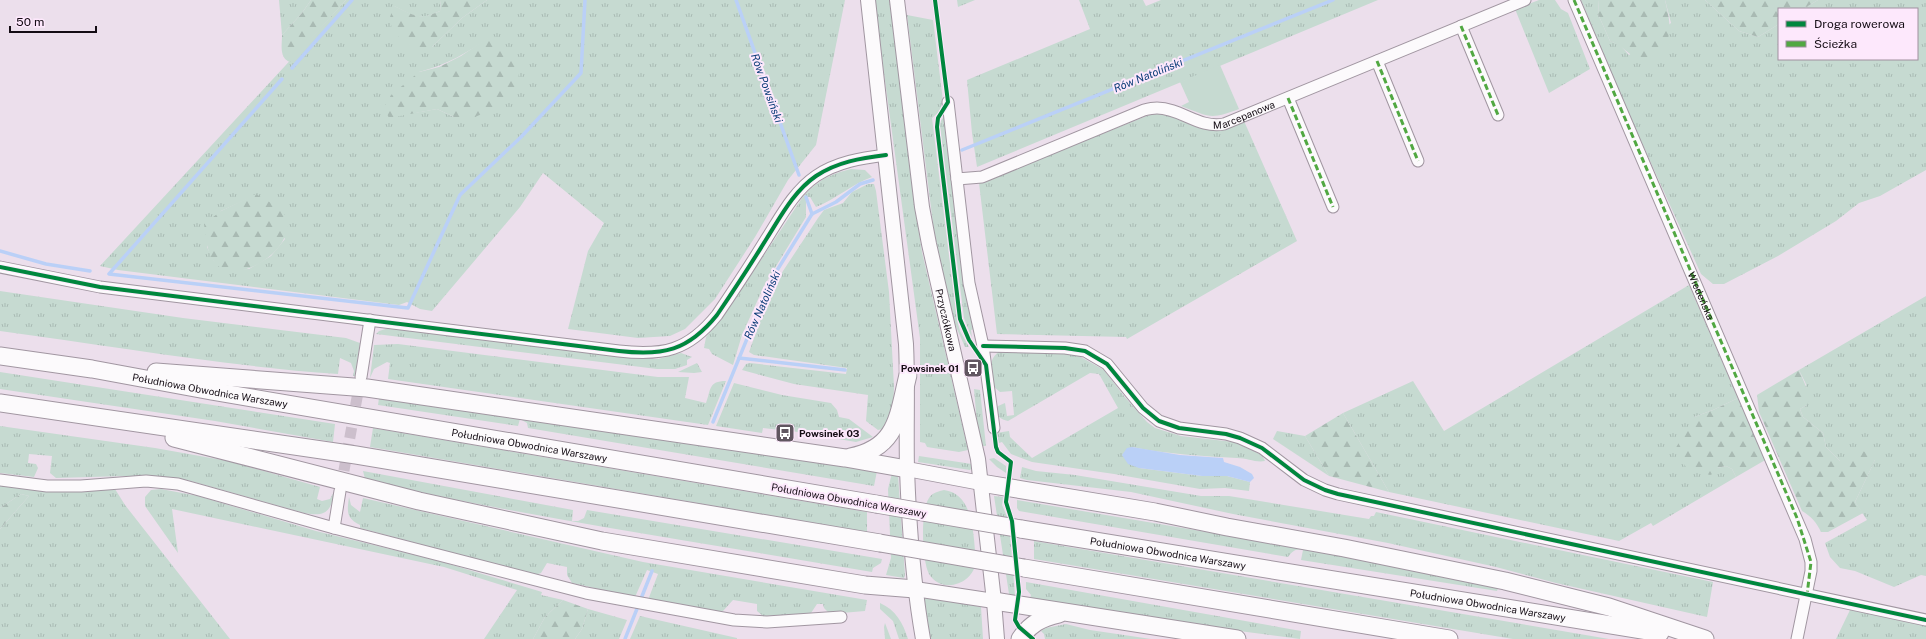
<svg xmlns="http://www.w3.org/2000/svg" width="1926" height="639" font-family="'Public Sans',sans-serif">
<style>
.grass{fill:url(#grass-tufts);fill-rule:evenodd}
.forest{fill:url(#forest-firs)}
.green{fill:#c6dad1}
.water{fill:#bad0f7}
.lines{fill:none;stroke-linecap:round;stroke-linejoin:round}
.stream{stroke:#bad0f7;stroke-width:3.5}
.minor-tunnel{stroke:#ccbfcc;stroke-width:11;stroke-dasharray:11 5.5;stroke-linecap:butt}
.minor-casing{stroke:#a196a1;stroke-width:13}
.major-casing{stroke:#a196a1;stroke-width:16}
.highway-casing{stroke:#a196a1;stroke-width:19}
.minor{stroke:#fcfafc;stroke-width:11}
.major{stroke:#fcfafc;stroke-width:14}
.highway{stroke:#fcfafc;stroke-width:17}
.highway-bridge-casing{stroke:#a196a1;stroke-width:19;stroke-linecap:butt}
.highway-bridge{stroke:#fcfafc;stroke-width:17}
.quiet{stroke:#51a842;stroke-width:3;stroke-dasharray:6 3;stroke-linecap:butt}
.cycleway-casing{stroke:#fde8fc;stroke-width:6}
.cycleway{stroke:#00873e;stroke-width:4}
.labels{text-anchor:middle;dominant-baseline:central;stroke-width:4;stroke-linejoin:round;paint-order:stroke}
.street-label{font-size:10px;fill:#140c14;stroke:#fde8fc}
.poi-label{font-size:10px;font-weight:bold;fill:#140c14;stroke:#fde8fc;text-anchor:end}
.water-label{font-size:11px;font-style:italic;fill:#0a3c77;stroke:#fde8fc}
</style>
<defs>
<pattern id="grass-tufts" width="24" height="20" patternUnits="userSpaceOnUse"><rect width="24" height="20" fill="#c6dad1"/><path d="M3 7l-1-3M5 7V3M7 7l1-3M15 17l-1-3M17 17v-4M19 17l1-3" fill="none" stroke="#a9bab3"/></pattern>
<pattern id="forest-firs" width="22" height="20" patternUnits="userSpaceOnUse"><rect width="22" height="20" fill="#c6dad1"/><path d="M5 1l3.5 6h-7zM16 11l3.5 6h-7z" fill="#a9bab3"/></pattern>
</defs>
<rect width="100%" height="100%" fill="#ecdfec"/>
<g class="grass">
<path d="M279,0H311L302,13L282,35Z"/>
<path d="M346,0H441L440,11C419,21 414,16 394,6L432,47L462,18L487,0H845L816,145L788,180L755,237L715,299L685,329L670,336L638,338L568,329L588,251L604,223L543,173L520,207L432,311L420,309L407,302L399,305L118,270L100,266ZM492,36L454,117L437,109L414,113L419,72C447,65 468,52 492,36ZM256,195L285,239L271,256L249,269L227,270L214,261L207,247L221,211Z"/>
<path d="M874,0H890L905,113L913,193L922,252L968,450L959,452L927,447L925,443L920,442V338Z"/>
<path d="M957,0H975L958,7Z"/>
<path d="M1079,0H1143L1146,6L1161,0H1378L977,167L972,133L967,80L1090,29Z"/>
<path d="M1539,0H1555L1561,9L1568,13L1590,69L1549,93L1515,9Z"/>
<path d="M1581,0H1599L1598,14L1610,41L1620,45L1629,55L1671,23L1665,0H1705L1739,31L1758,37L1779,24V59H1917V9H1803L1818,0H1926V170L1880,196L1859,203L1836,221L1778,256L1724,284H1713L1701,274L1628,112Z"/>
<path d="M907,15L933,20L943,101L939,112L932,118L957,320L960,331L969,347H965L953,320L934,232Z"/>
<path d="M1154,113C1175,113 1193,131 1214,130C1225,130 1235,125 1244,121L1297,241L1127,339L1126,337L997,334L979,183Z"/>
<path d="M945,115L975,329L971,330L972,338L964,318L940,126V122Z"/>
<path d="M851,169L865,170L872,177C852,184 836,199 816,207L810,197H806V217L764,286L742,335L733,365L712,354L709,349L704,348L706,337L729,308L802,198C816,181 830,174 851,169Z"/>
<path d="M868,184H874L876,191L889,292L894,387L893,415L882,429L878,430L866,421L868,395L794,384L742,370L746,364L750,363L846,374L847,368L754,355L749,352L770,294L783,271L818,218L824,210L843,203L852,192Z"/>
<path d="M1689,285L1738,398L1713,410L1694,417L1717,468L1726,466L1732,469L1736,477L1653,526L1651,523L1619,541L1389,492L1343,413L1413,381L1444,431Z"/>
<path d="M0,291L183,318L346,338L360,343L355,376H353L354,371L351,363L340,358L338,374C224,366 113,346 0,331Z"/>
<path d="M1926,296V576L1921,575L1894,587L1855,571L1840,568L1830,557L1825,543L1867,520L1855,502L1875,460L1840,461L1826,447L1823,433L1803,417L1800,409L1807,405L1806,384L1799,370Z"/>
<path d="M389,328L638,359H658L681,353L692,357L687,360V365L675,369H657L376,334L379,331Z"/>
<path d="M398,344L658,377H689L685,398L706,403C711,390 708,381 726,381L708,425L388,379L390,363L387,362L374,369L370,378L374,345Z"/>
<path d="M1001,350L1062,352L1079,356L1104,370L1124,396L1147,422L1155,428L1181,436L1234,442L1262,455L1265,461C1256,463 1247,458 1237,458C1202,456 1167,454 1132,447L1139,468L1202,476H1227L1250,482L1249,491L1225,488L1200,489L1114,474L1032,462L1011,454L1002,442L999,443L996,433L1009,431L1010,437L1032,458L1118,408L1099,374L1090,373L1008,421C1000,419 998,417 996,410L998,406L1005,403L1007,416L1014,415L1012,391L1000,392L994,387C992,371 986,360 1001,350Z"/>
<path d="M697,363L702,372L694,373L678,372Z"/>
<path d="M0,372L335,424L333,442L215,421L0,389Z"/>
<path d="M734,383L782,395L831,403L837,410L839,417L849,419L873,437L856,442L780,429V430L763,428L762,433L716,426Z"/>
<path d="M974,389L980,390L986,446H983L977,424Z"/>
<path d="M379,398L519,417L877,471L874,486L528,428L527,423L520,419L518,426L378,405Z"/>
<path d="M0,426L155,448L228,461L320,487L317,499L322,501L330,499L335,490C331,512 326,517 304,513L187,480L125,476L56,478L50,473L52,456L29,454L28,463L36,464L38,468L34,477L0,473Z"/>
<path d="M373,428L867,512V532L370,447Z"/>
<path d="M1277,431L1305,436L1329,476L1273,439Z"/>
<path d="M919,456L972,464L973,467L970,470L918,462Z"/>
<path d="M994,458L1006,466V473L997,467L989,459Z"/>
<path d="M1022,467L1036,471L1075,475L1201,496H1229L1369,519L1371,516H1374L1376,512L1713,582L1707,617L1556,583L1496,567L1388,543L1233,514L1131,492L1027,480L1020,478Z"/>
<path d="M363,471L573,510L572,521H578L584,518L587,510L882,559L881,563L873,568L872,572C783,557 694,542 604,527C524,513 444,499 365,479Z"/>
<path d="M892,473L898,475L905,575L904,578L886,575L891,558L888,489Z"/>
<path d="M0,485L62,492L107,488L115,489L125,505L230,639H0V529L29,496L21,494L0,508Z"/>
<path d="M161,489L198,496L316,531L439,561L542,592L541,595L563,600L545,617L533,639H484L517,590L444,567L172,509L178,553L145,506V497L151,490Z"/>
<path d="M944,490C975,494 973,537 976,560C975,584 942,595 929,574C922,561 920,511 929,498C932,493 939,491 944,490Z"/>
<path d="M994,496L1003,497L1002,505L1009,521L1015,596L1009,594Z"/>
<path d="M349,497L351,505L360,512L363,498L643,562L867,600L865,611L830,614L824,608L823,604H817L811,613L808,615L763,616L757,611V604L733,600L723,611H717L648,600L658,574L647,570L635,597L572,583L567,575V567L547,563L541,573L535,575L360,528V525C346,518 347,512 349,497Z"/>
<path d="M1017,500L1290,546L1498,588L1497,591L1301,560L1303,550C1295,548 1292,552 1288,557L1019,511L1017,508Z"/>
<path d="M1034,541L1609,639H1513L1034,559Z"/>
<path d="M1026,582L1301,631L1300,639L1185,624L1030,598L1031,595L1026,589Z"/>
<path d="M924,597L981,607L983,639H930Z"/>
<path d="M880,603C896,610 903,623 908,639H899L893,621L880,609Z"/>
<path d="M588,609L627,620L619,639H575L582,629Z"/>
<path d="M1850,610L1926,626V639H1836Z"/>
<path d="M640,616L737,638V639H630Z"/>
<path d="M885,623L891,639H885L884,627Z"/>
<path d="M1066,624L1090,630L1151,639H1045L1044,634L1041,631L1046,628Z"/>
</g>
<g class="forest">
<path d="M311,0H346L290,62C279,58 282,45 282,35L302,13Z"/>
<path d="M441,0H487L462,18L432,47H410L392,31L390,17L394,6C414,15 419,21 440,11Z"/>
<path d="M1599,0H1665C1671,25 1674,39 1655,59C1627,61 1632,50 1610,41L1598,14Z"/>
<path d="M1705,0H1818L1803,9H1779V24L1758,37L1739,31Z"/>
<path d="M492,35L502,42L513,54L519,69L518,88L502,105L475,117H454L437,109L389,118L384,108L391,95L419,72L439,67L461,56Z"/>
<path d="M256,194C266,201 286,208 287,222C292,253 231,290 213,260C206,249 206,237 204,224L221,211Z"/>
<path d="M1799,370L1810,396L1807,405L1800,409L1803,417L1823,433L1826,447L1840,461L1860,450L1871,454L1875,460L1855,502L1863,513L1828,532H1821C1817,523 1811,516 1802,511L1759,412L1757,395Z"/>
<path d="M1738,398L1767,459L1736,477L1732,469L1726,466L1717,468L1715,473L1710,475L1687,468L1674,451L1694,417L1713,410Z"/>
<path d="M1343,413L1389,492L1329,476L1305,436Z"/>
<path d="M21,494L29,496L0,529V508Z"/>
<path d="M563,600L588,609L582,629L575,639H533L545,617Z"/>
</g>
<path class="green" d="M1220,65L1239,109C1210,120 1210,117 1181,106L1189,102L1180,82Z"/>
<path class="water" d="M1132,447L1180,455L1223,458L1224,462L1240,467L1252,474L1254,478L1250,482L1227,476H1202L1139,468L1128,464L1122,455L1127,448Z"/>
<g class="lines">
<g class="stream">
<path d="M736,0L799,175"/>
<path d="M292,68L352,0"/>
<path d="M282,79L109,274L408,308L460,195L521,137L581,73L585,0"/>
<path d="M962,150L1333,0"/>
<path d="M806,197L812,214"/>
<path d="M0,251L46,264L90,271"/>
<path d="M739,358L845,370"/>
<path d="M713,422L771,280L812,214L836,202L860,184L873,180"/>
<path d="M625,639L652,571"/>
</g>
<path class="minor-tunnel" d="M341,487L360,381"/>
<defs>
<g id="minor">
<path d="M1574,0L1805,539L1811,562V571L1797,639"/>
<path d="M1461,26L1498,115"/>
<path d="M1377,61L1418,161"/>
<path d="M1288,98L1333,207"/>
<path d="M948,102L969,283L983,346L994,428"/>
<path id="s1" d="M957,179L982,177L1144,110C1148,109 1153,108 1157,108C1181,108 1199,129 1224,124L1525,0"/>
<path d="M0,267L100,287L619,351C663,356 688,351 717,315C734,290 751,264 767,238C781,216 794,191 816,176C837,162 861,158 886,155"/>
<path d="M983,346L1065,348L1085,351L1107,364L1143,408L1159,421L1179,428L1226,434L1240,438L1262,448L1304,480L1325,490L1338,494L1926,620"/>
<path d="M361,377L370,320"/>
<path d="M0,480L47,486H81L146,481L178,484L334,528L586,593L734,620L767,622L841,617"/>
<path d="M334,528L340,491"/>
</g>
<g id="major">
<path d="M868,0L906,344C908,385 906,427 907,469C909,526 913,583 923,639"/>
<path id="s2" d="M897,0L922,207L929,244L978,459L994,601L997,639"/>
<path d="M907,469L981,483"/>
<path d="M915,589L994,601"/>
</g>
<g id="highway">
<path id="s3" d="M0,356L92,369L211,391L876,504"/>
<path d="M156,372L367,388L845,458L907,469"/>
<path d="M0,403L356,455L880,543"/>
<path d="M174,438L419,501L602,541L865,585L915,589"/>
<path d="M850,457C898,448 898,415 908,375"/>
<path d="M981,483L1155,512L1227,527L1344,548L1505,581L1609,607L1705,639"/>
<path id="s4" d="M1021,529L1660,633"/>
<path d="M1024,568L1449,639"/>
<path d="M994,601L1237,639"/>
<path d="M1020,639C1030,624 1041,618 1059,614"/>
</g>
</defs>
<use href="#minor" class="minor-casing"/>
<use href="#major" class="major-casing"/>
<use href="#highway" class="highway-casing"/>
<use href="#minor" class="minor"/>
<use href="#major" class="major"/>
<use href="#highway" class="highway"/>
<defs>
<g id="highway-bridge">
<path d="M876,504L1021,529"/>
<path d="M880,543L1024,568"/>
</g>
</defs>
<use href="#highway-bridge" class="highway-bridge-casing"/>
<use href="#highway-bridge" class="highway-bridge"/>
<g class="quiet">
<path id="s5" d="M1574,0L1797,518L1811,562L1807,595"/>
<path d="M1461,26L1498,115"/>
<path d="M1377,61L1418,161"/>
<path d="M1288,98L1333,207"/>
</g>
<defs>
<g id="cycleway">
<path d="M935,0L948,102L938,118L937,127L960,319L969,340L986,365L996,447L998,452L1011,462L1006,502L1012,521L1019,592L1015,620L1019,627L1033,639"/>
<path d="M0,267L100,287L619,351C663,356 688,351 717,315C734,290 751,264 767,238C781,216 794,191 816,176C837,162 861,158 886,155"/>
<path d="M983,346L1065,348L1085,351L1107,364L1143,408L1159,421L1179,428L1226,434L1240,438L1262,448L1304,480L1325,490L1338,494L1926,620"/>
</g>
</defs>
<use href="#cycleway" class="cycleway-casing"/>
<use href="#cycleway" class="cycleway"/>
</g>
<defs>
<symbol id="bus-square" viewBox="-11 -11 22 22"><rect x="-9" y="-9" width="18" height="18" rx="4" fill="#605660" stroke="#fde8fc"/><path d="M-5-6H5V4H4V6H2V4H-2V6H-4V4H-5ZM-3.5-4V0h7V-4ZM-3.5 1.2v1.5H-2V1.2ZM2 1.2v1.5H3.5V1.2Z" fill="#fff"/></symbol>
</defs>
<g fill-rule="evenodd">
<use href="#bus-square" x="962" y="357" width="22" height="22"/>
<use href="#bus-square" x="774" y="422" width="22" height="22"/>
</g>
<g class="labels">
<g class="street-label">
<text stroke="none"><textPath href="#s1" startOffset="305">Marcepanowa</textPath></text>
<text stroke="none"><textPath href="#s5" startOffset="322">Wiedeńska</textPath></text>
<text stroke="none"><textPath href="#s2" startOffset="324">Przyczółkowa</textPath></text>
<text stroke="none"><textPath href="#s3" startOffset="213">Południowa Obwodnica Warszawy</textPath></text>
<text stroke="none"><textPath href="#s3" startOffset="537">Południowa Obwodnica Warszawy</textPath></text>
<text transform="translate(849 500) rotate(10)">Południowa Obwodnica Warszawy</text>
<text stroke="none"><textPath href="#s4" startOffset="149">Południowa Obwodnica Warszawy</textPath></text>
<text stroke="none"><textPath href="#s4" startOffset="473">Południowa Obwodnica Warszawy</textPath></text>
</g>
<g class="poi-label">
<text x="959" y="368">Powsinek 01</text>
<text x="799" y="433" text-anchor="start">Powsinek 03</text>
</g>
<g class="water-label">
<text transform="translate(1148 75) rotate(-22)">Rów Natoliński</text>
<text transform="translate(767 88) rotate(70)">Rów Powsiński</text>
<text transform="translate(762 305) rotate(-66)">Rów Natoliński</text>
</g>
</g>
<rect x="1778" y="8" width="140" height="52" fill="#fde8fc" stroke="#a0909f"/>
<rect x="1786" y="21" width="20" height="6" fill="#00873e" stroke="#a0909f"/>
<text x="1814" y="28" font-size="12" fill="#140c14">Droga rowerowa</text>
<rect x="1786" y="41" width="20" height="6" fill="#51a842" stroke="#a0909f"/>
<text x="1814" y="48" font-size="12" fill="#140c14">Ścieżka</text>
<path d="M10 26v6h86v-6" fill="none" stroke="#140c14" stroke-width="2"/>
<text x="16" y="26" font-size="12" fill="#140c14" stroke="#fde8fc" stroke-width="3" paint-order="stroke">50 m</text>
</svg>
